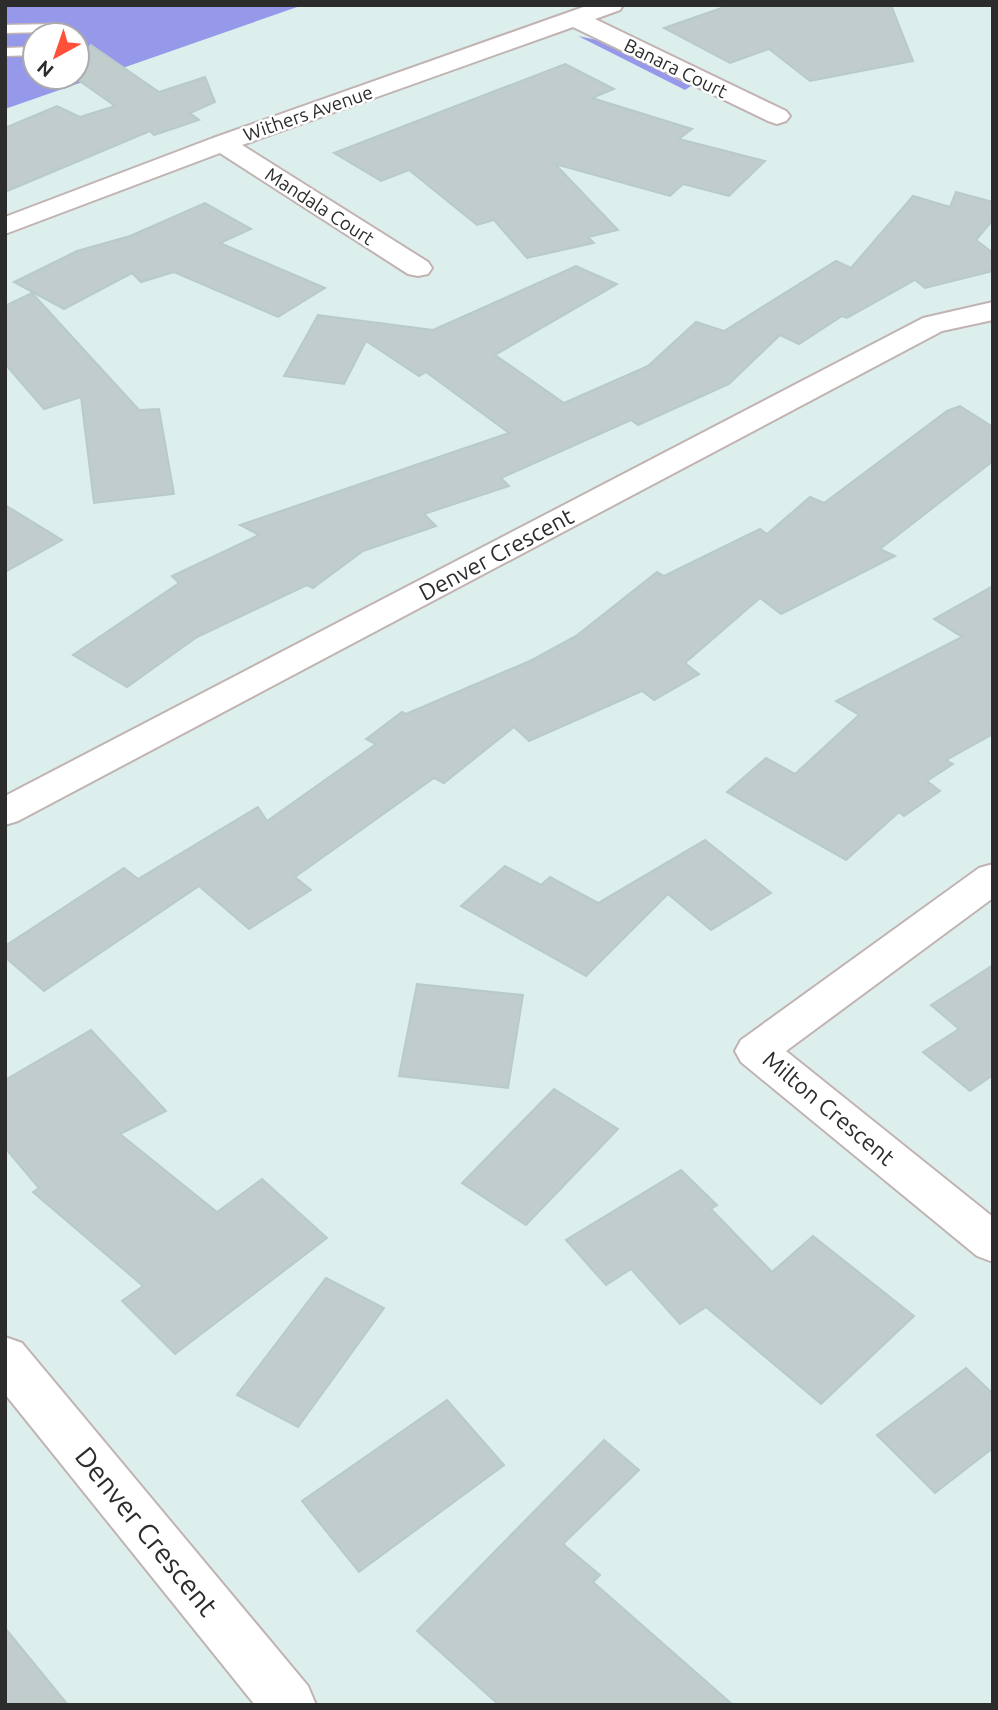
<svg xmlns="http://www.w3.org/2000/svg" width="998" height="1710" font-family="Ubuntu,sans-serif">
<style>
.green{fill:#9699ea;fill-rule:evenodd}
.building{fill:#c0cdcc;stroke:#b7cbca;stroke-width:2}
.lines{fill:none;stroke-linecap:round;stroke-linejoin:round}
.lane-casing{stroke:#c1b3b1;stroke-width:3}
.street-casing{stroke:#c1b3b1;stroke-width:4}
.lane{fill:#fff;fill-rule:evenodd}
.street{fill:#fff;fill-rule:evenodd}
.labels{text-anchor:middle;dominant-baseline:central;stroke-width:5;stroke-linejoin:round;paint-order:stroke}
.far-street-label{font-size:19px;fill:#2c2c2c;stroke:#fff}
.street-label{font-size:23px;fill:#2c2c2c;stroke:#fff}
.near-street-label{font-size:28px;fill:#2c2c2c;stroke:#fff}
</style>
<rect width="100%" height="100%" fill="#ddefed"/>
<g class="green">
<path d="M5,5H303L5,109ZM35,35H77V77H35Z"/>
<path d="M578,36L597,40L691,86L685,90Z"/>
</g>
<g class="building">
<path d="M730,5H891L913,61L810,81L769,49L730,63L664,28Z"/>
<path d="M91,45L159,92L205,77L215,102L190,113L199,120L154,135L150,131L5,192V128L57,106L80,117L115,106L74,77H77V65Z"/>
<path d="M565,64L614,89L592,98L692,129L679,139L765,161L729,196L683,184L670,196L555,164L618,230L588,237L594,243L527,258L494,220L477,225L409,170L381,181L334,153Z"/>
<path d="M956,192L993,202V220L976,240L993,253V271L925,288L915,280L847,318L842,316L799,344L780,335L729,384L638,425L631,420L501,478L509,486L424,514L436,526L363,551L313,588L307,585L197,637L127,687L73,655L179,583L172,576L259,535L240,525L509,433L426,372L419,376L366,341L344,384L284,376L318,315L433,330L576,266L617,284L495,355L564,403L648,366L696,322L724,331L836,261L851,268L913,196L950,207Z"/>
<path d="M205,203L251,229L220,243L325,288L278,317L174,272L141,282L132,273L64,309L14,282L77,251L130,236Z"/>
<path d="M32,293L139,410L159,409L174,494L94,503L81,397L44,409L5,364V306Z"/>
<path d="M960,406L993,427V461L880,549L895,556L781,614L760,598L685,663L699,674L654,700L642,691L529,741L514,727L444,783L434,778L295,877L311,890L249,929L199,886L44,991L5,957V946L124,868L138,879L258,807L267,821L376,744L366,739L402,712L406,714L532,660L576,636L657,572L664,576L760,529L767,534L810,497L824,503L947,411Z"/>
<path d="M5,505L62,540L5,572Z"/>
<path d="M993,586V734L946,760L953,764L927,781L940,791L904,816L899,812L846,860L727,792L766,758L795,774L859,715L836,701L962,637L934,619Z"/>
<path d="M705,840L771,893L711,930L668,894L586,976L461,906L505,866L541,885L550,877L598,903Z"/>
<path d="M993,965V1075L970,1091L923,1052L959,1029L931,1005Z"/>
<path d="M417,984L523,995L508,1088L399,1076Z"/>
<path d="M91,1030L166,1111L120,1134L217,1212L262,1179L327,1238L175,1354L122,1301L143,1286L33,1192L39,1188L5,1148V1080Z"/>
<path d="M554,1089L618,1129L526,1225L462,1183Z"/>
<path d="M681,1170L717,1205L711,1209L772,1272L813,1236L914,1316L821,1404L706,1307L680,1324L631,1269L606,1285L566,1240Z"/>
<path d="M326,1278L384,1308L298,1427L237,1395Z"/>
<path d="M966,1368L993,1394V1448L935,1493L877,1435Z"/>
<path d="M447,1400L504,1465L359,1572L302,1501Z"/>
<path d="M604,1440L639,1470L563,1544L600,1575L593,1582L733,1705H499L417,1631Z"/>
<path d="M5,1628L68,1705H5Z"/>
</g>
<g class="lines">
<defs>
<g id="lane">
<path d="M54,24L61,28L59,35H45L46,32L5,33V25Z"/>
<path d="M35,47V55L5,56V48Z"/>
</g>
<g id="street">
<path d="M589,5H623L620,10L595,19L786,111L790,116L786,121L777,124L768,121L573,27L242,145L428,262L432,268L428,274L418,276L408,274L220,153L5,234V217L213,138Z"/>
<path d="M993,302V320L942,331L18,821L5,825V796L923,318Z"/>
<path d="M993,864V898L786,1051L993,1217V1262L977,1256L741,1062L735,1051L741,1040L979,868Z"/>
<path d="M5,1337L22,1343L308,1686L316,1705H255L5,1394Z"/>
</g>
</defs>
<use href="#lane" class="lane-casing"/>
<use href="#street" class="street-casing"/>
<use href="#lane" class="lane"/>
<use href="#street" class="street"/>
</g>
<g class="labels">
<g class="far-street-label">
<text transform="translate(676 68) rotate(26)">Banara Court</text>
<text transform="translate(308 113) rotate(-19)">Withers Avenue</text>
<text transform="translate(320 206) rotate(33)">Mandala Court</text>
</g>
<g class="street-label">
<text transform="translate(496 554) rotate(-28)">Denver Crescent</text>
<text transform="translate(829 1108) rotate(40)">Milton Crescent</text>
</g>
<g class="near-street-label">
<text transform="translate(147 1531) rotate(51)">Denver Crescent</text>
</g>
</g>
<rect width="998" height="1710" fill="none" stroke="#2c2c2c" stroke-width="14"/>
<g transform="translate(56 56) rotate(220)"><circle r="33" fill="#ffffff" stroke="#ababab" stroke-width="2"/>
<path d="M0-5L12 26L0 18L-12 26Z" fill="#ff513a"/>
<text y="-10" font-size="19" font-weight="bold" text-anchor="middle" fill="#2c2c2c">N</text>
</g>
</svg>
